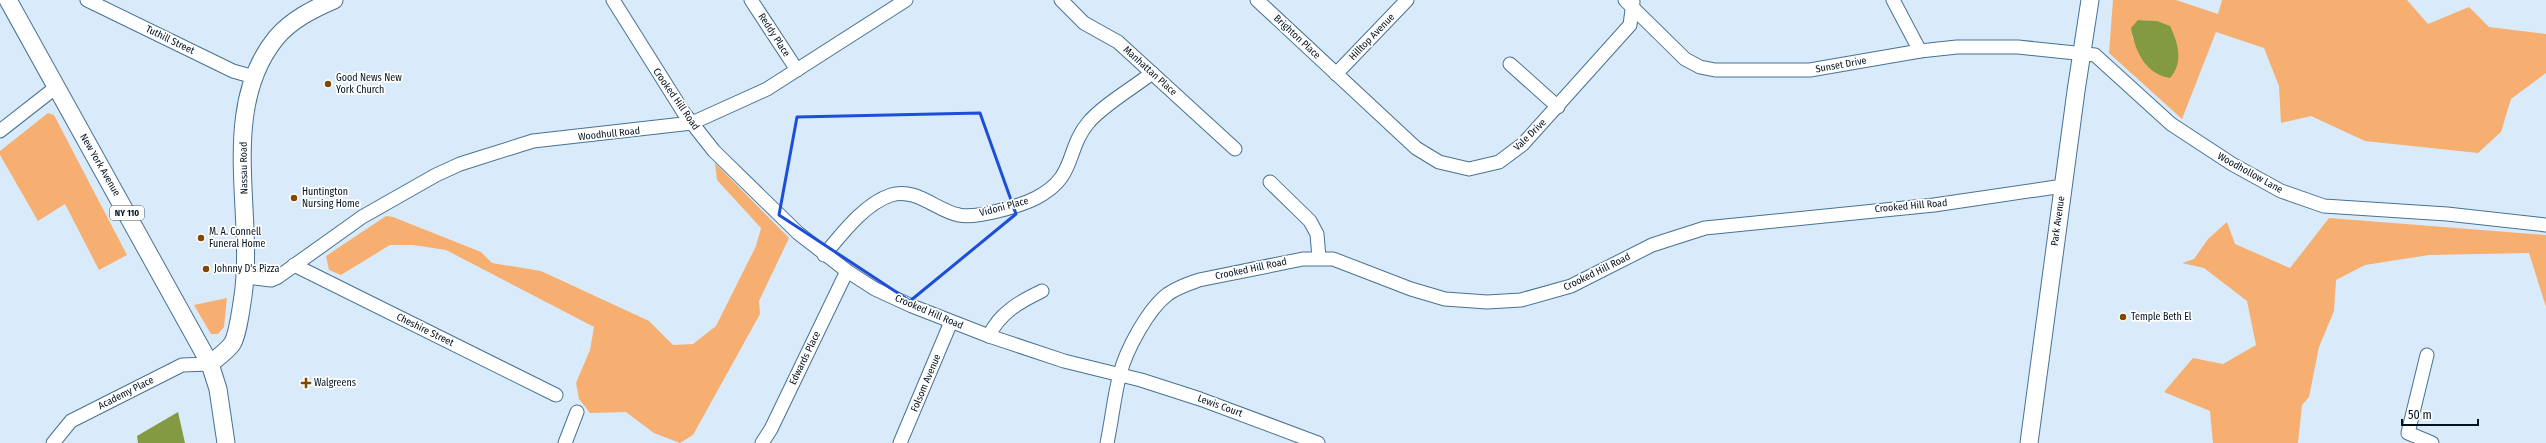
<svg xmlns="http://www.w3.org/2000/svg" width="2546" height="443" font-family="'Fira Sans Condensed',sans-serif">
<style>
.green{fill:#f6af70;fill-rule:evenodd}
.water{fill:#839a43}
.lines{fill:none;stroke-linecap:round;stroke-linejoin:round}
.minor-casing{stroke:#477292;stroke-width:15}
.major-casing{stroke:#477292;stroke-width:19}
.minor{stroke:#fff;stroke-width:13}
.major{stroke:#fff;stroke-width:17}
.marked{fill:none;stroke:#1d4ed8;stroke-width:3;stroke-linejoin:round}
.poi-dot{fill:#824800;stroke:#fff;stroke-width:1.5}
.labels{text-anchor:middle;dominant-baseline:central;stroke-width:3.5;stroke-linejoin:round;paint-order:stroke}
.shield{fill:#fff;stroke:#4e5962;stroke-width:1}
.shield-label{font-size:9px;font-weight:bold;fill:#02121e}
.street-label{font-size:10px;fill:#02121e;stroke:#fff}
.poi-label{font-size:10px;fill:#02121e;stroke:#fff;text-anchor:start}
</style>
<rect width="100%" height="100%" fill="#d9ebfa"/>
<g class="green">
<path d="M2113,0H2176L2218,14L2222,0H2407L2428,24L2469,7L2489,27L2546,34V73L2511,99L2501,132L2478,153L2365,141L2311,116L2281,123L2279,86L2264,48L2216,32L2182,119L2109,53ZM2138,20L2157,21L2147,66L2132,37Z"/>
<path d="M48,113L54,115L127,255L99,270L65,204L38,221L0,155V151Z"/>
<path d="M715,163L789,238L759,301L760,314L693,435L680,443L654,433L626,412L590,413L579,399L576,383L590,350L594,327L446,250L413,245H390L341,275L329,270L326,256L386,216L393,217L481,252L492,263L541,271L649,321L673,345L693,344L716,326L756,246L761,228L717,180Z"/>
<path d="M2329,218L2546,235V307L2529,253L2429,255L2365,265L2336,280L2334,311L2319,347L2309,397L2302,405L2298,443H2213L2210,411L2164,392L2193,358L2223,364L2256,345L2247,301L2204,268L2182,263L2194,259L2208,239L2227,222L2235,244L2290,268Z"/>
<path d="M227,298L224,327L218,334H211L194,305Z"/>
</g>
<g class="water">
<path d="M2138,20L2157,21L2170,26C2178,43 2184,62 2170,78C2145,74 2135,51 2131,28Z"/>
<path d="M178,412L185,443H138L137,436Z"/>
</g>
<g class="lines">
<defs>
<g id="minor">
<path d="M87,0L233,71L254,77"/>
<path d="M613,0L684,113L714,151L798,233L847,271L875,289L912,306L989,336L1064,361L1141,380L1200,399L1318,443"/>
<path d="M751,0L797,70"/>
<path d="M1061,0L1084,23L1118,42L1235,149"/>
<path d="M1257,0L1416,148L1439,162L1469,169L1499,162L1523,144L1630,25L1633,2"/>
<path d="M1625,0L1685,59L1700,67L1715,70H1810L1920,51L1957,47H2018L2095,55L2171,124L2232,164L2281,191L2324,206L2447,214L2546,225"/>
<path d="M1893,0L1920,51"/>
<path d="M1510,64L1558,107"/>
<path d="M1336,74L1407,0"/>
<path d="M0,131L55,88"/>
<path d="M1270,182L1310,221L1317,234L1319,258"/>
<path d="M824,255C842,234 864,204 891,195C916,187 937,211 959,215C976,219 1020,206 1036,198C1077,177 1065,151 1088,123C1103,105 1133,88 1152,73"/>
<path d="M294,265L556,395"/>
<path d="M246,277L271,280L278,277L362,217L436,175L460,164L533,141L692,123L767,89L906,0"/>
<path d="M989,336C999,313 1021,301 1042,291"/>
<path d="M2427,355L2408,433L2432,443"/>
<path d="M53,443L71,421L182,365L210,364"/>
<path d="M565,443L577,412"/>
<path d="M762,443L771,429L847,271"/>
<path d="M900,443L951,322"/>
<path d="M1107,443C1112,420 1114,396 1120,374C1126,350 1148,309 1168,294C1178,287 1188,284 1199,280L1303,259H1333L1411,289L1445,299L1487,302L1521,300L1571,286L1652,245L1705,228L1934,205L2063,186"/>
</g>
<g id="major">
<path d="M8,0L210,364L218,389L226,443"/>
<path d="M210,364C217,358 227,351 232,344C238,335 241,308 243,296C255,213 218,110 276,38C291,20 313,9 334,0"/>
<path d="M2029,443L2076,91L2090,0"/>
</g>
</defs>
<use href="#minor" class="minor-casing"/>
<use href="#major" class="major-casing"/>
<use href="#minor" class="minor"/>
<use href="#major" class="major"/>
</g>
<path class="marked" d="M980,113L1016,214L910,301L779,215L797,117Z"/>
<g class="poi-dot">
<circle cx="328" cy="84" r="4"/>
<circle cx="294" cy="198" r="4"/>
<circle cx="201" cy="238" r="4"/>
<circle cx="206" cy="269" r="4"/>
<circle cx="2123" cy="317" r="4"/>
<path d="M304 377h4v4h4v4h-4v4h-4v-4h-4v-4h4z"/>
</g>
<g class="labels">
<rect class="shield" x="110" y="206" width="34" height="14" rx="3"/>
<g class="shield-label">
<text x="127" y="213">NY 110</text>
</g>
<g class="street-label">
<text transform="translate(774 35) rotate(57)">Reddy Place</text>
<text transform="translate(1297 37) rotate(43)">Brighton Place</text>
<text transform="translate(1372 37) rotate(-46)">Hilltop Avenue</text>
<text transform="translate(170 40) rotate(26)">Tuthill Street</text>
<text transform="translate(1841 65) rotate(-10)">Sunset Drive</text>
<text transform="translate(1150 71) rotate(42)">Manhattan Place</text>
<text transform="translate(676 99) rotate(55)">Crooked Hill Road</text>
<text transform="translate(609 134) rotate(-6)">Woodhull Road</text>
<text transform="translate(1530 135) rotate(-44)">Vale Drive</text>
<text transform="translate(100 165) rotate(60)">New York Avenue</text>
<text transform="translate(244 168) rotate(-91)">Nassau Road</text>
<text transform="translate(2250 173) rotate(29)">Woodhollow Lane</text>
<text transform="translate(1911 206) rotate(-5)">Crooked Hill Road</text>
<text transform="translate(1004 207) rotate(-15)">Vidoni Place</text>
<text transform="translate(2058 221) rotate(-82)">Park Avenue</text>
<text transform="translate(1251 269) rotate(-12)">Crooked Hill Road</text>
<text transform="translate(1597 272) rotate(-26)">Crooked Hill Road</text>
<text transform="translate(929 312) rotate(23)">Crooked Hill Road</text>
<text transform="translate(425 330) rotate(26)">Cheshire Street</text>
<text transform="translate(805 358) rotate(-64)">Edwards Place</text>
<text transform="translate(926 383) rotate(-67)">Folsom Avenue</text>
<text transform="translate(126 393) rotate(-27)">Academy Place</text>
<text transform="translate(1220 406) rotate(20)">Lewis Court</text>
</g>
<g class="poi-label">
<text x="336" y="78">Good News New<tspan x="336" dy="12">York Church</tspan></text>
<text x="302" y="192">Huntington<tspan x="302" dy="12">Nursing Home</tspan></text>
<text x="209" y="232">M. A. Connell<tspan x="209" dy="12">Funeral Home</tspan></text>
<text x="214" y="269">Johnny D's Pizza</text>
<text x="2131" y="317">Temple Beth El</text>
<text x="314" y="383">Walgreens</text>
</g>
</g>
<path d="M2402 419v6h76v-6" fill="none" stroke="#02121e" stroke-width="2"/>
<text x="2408" y="419" font-size="12" fill="#02121e" stroke="#ffffff" stroke-width="3" paint-order="stroke">50 m</text>
</svg>
